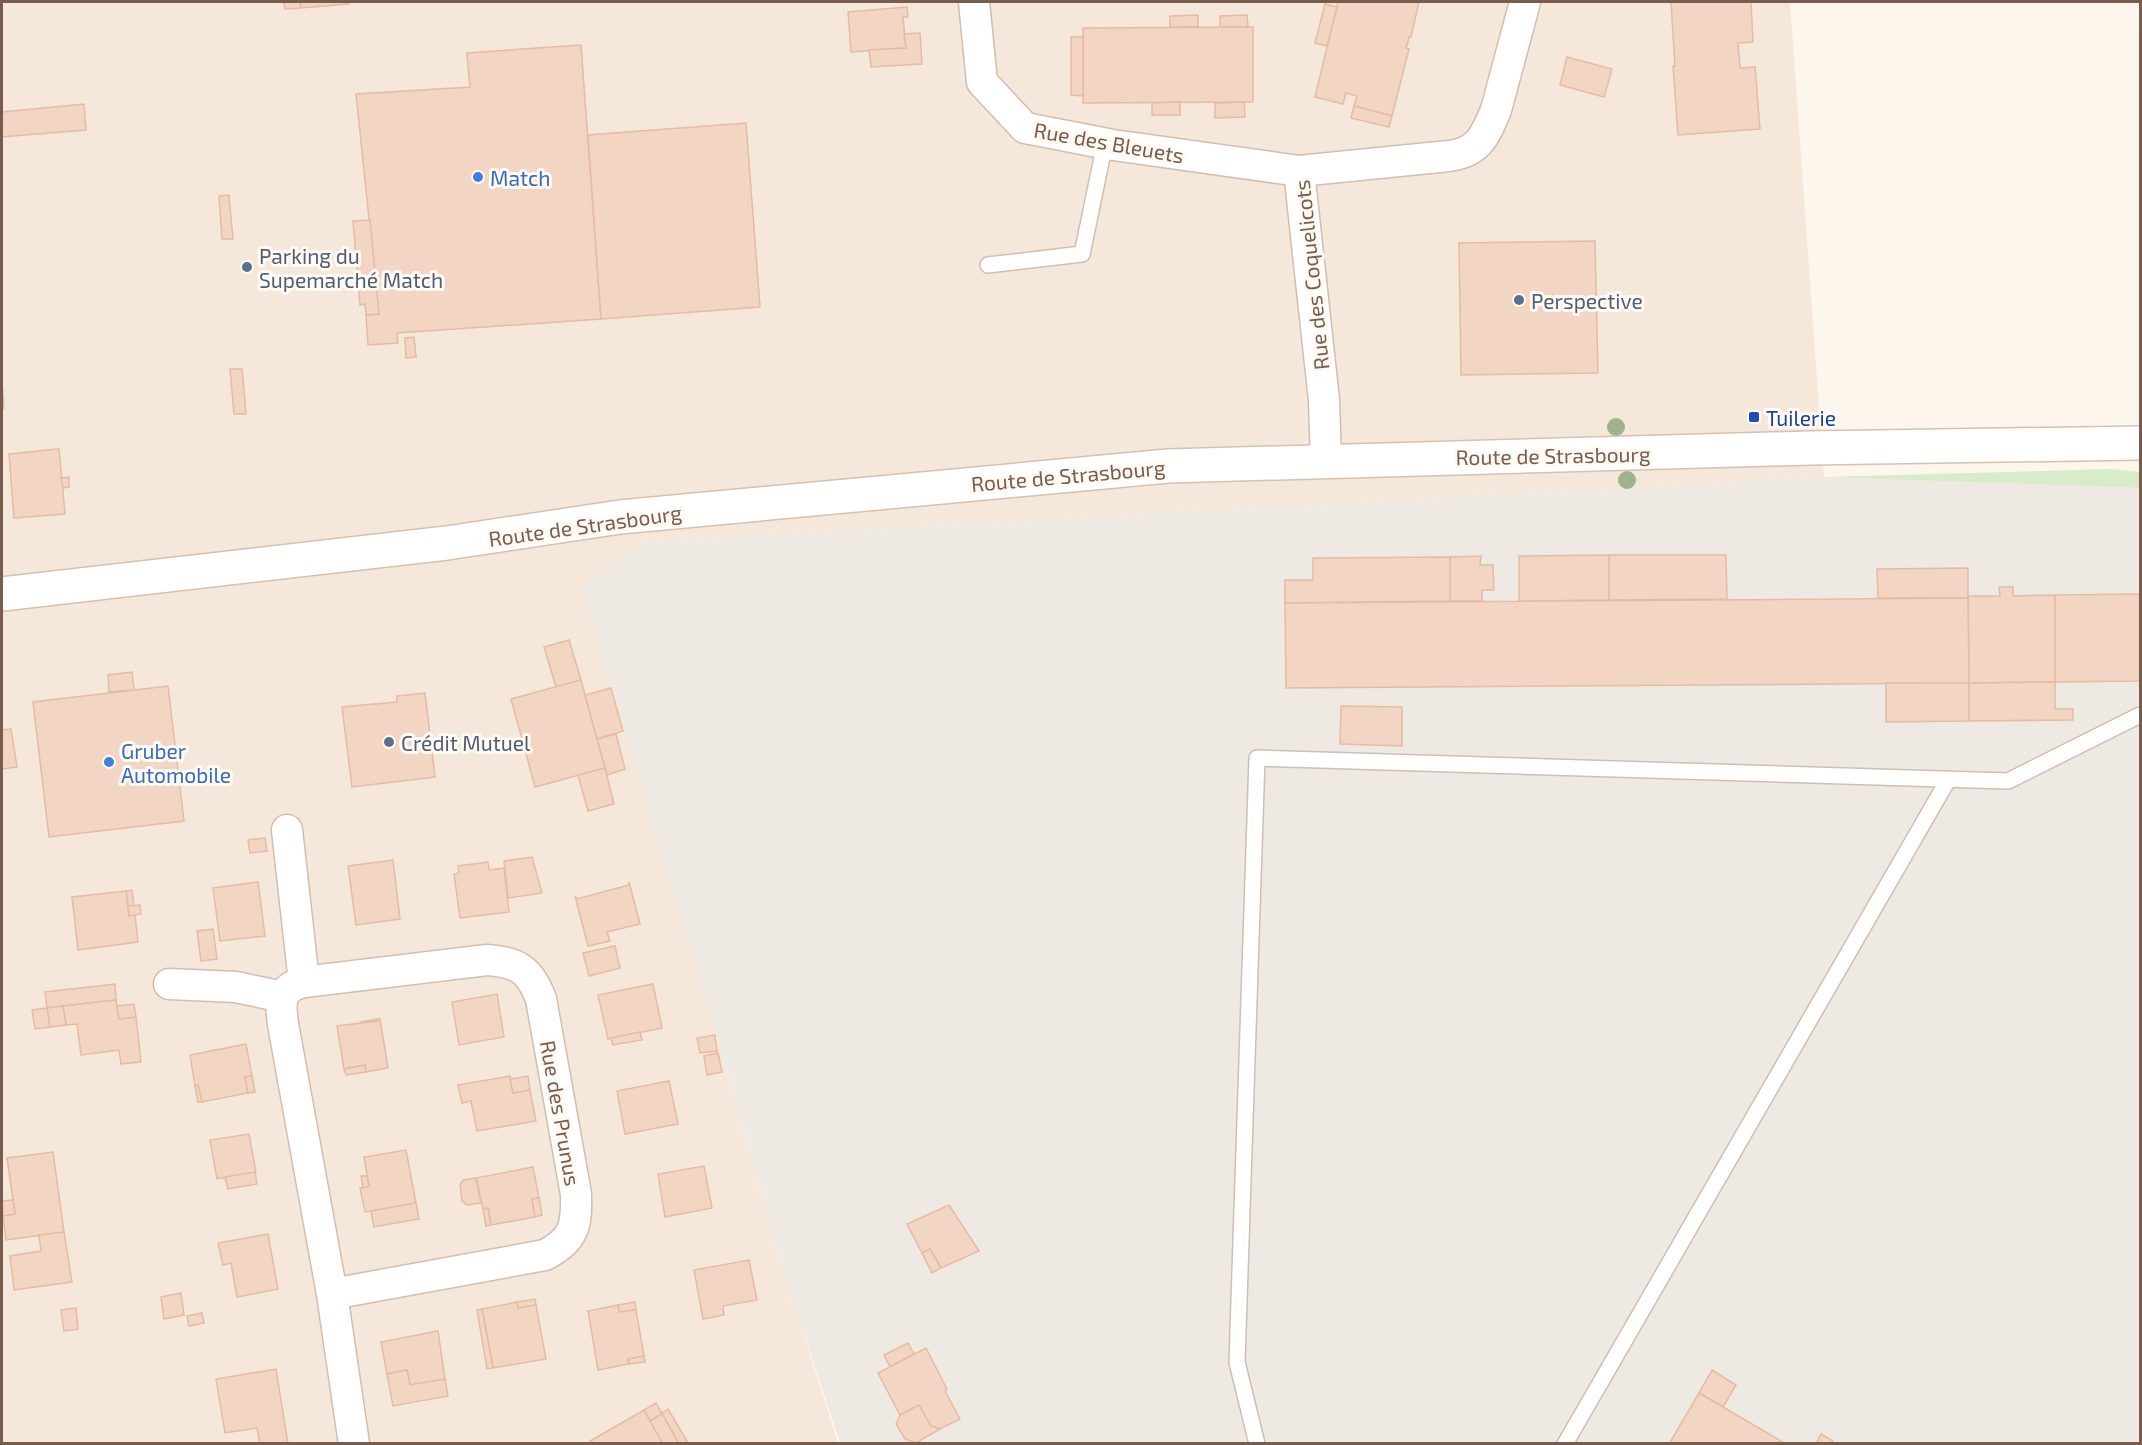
<svg xmlns="http://www.w3.org/2000/svg" width="2142" height="1445" font-family="'Exo 2',sans-serif">
<style>
.residential{fill:#f5e8da}
.industrial{fill:#efe9e4}
.green{fill:#d8ecc9}
.building{fill:#f3d5c3;stroke:#e6bba3;stroke-width:1.5}
.lines{fill:none;stroke-linecap:round;stroke-linejoin:round}
.lane-casing{stroke:#d1beb0;stroke-width:18}
.street-casing{stroke:#d1beb0;stroke-width:33}
.secondary-casing{stroke:#d6c0b0;stroke-width:36}
.lane{stroke:#fff;stroke-width:15}
.street{stroke:#fff;stroke-width:30}
.secondary{stroke:#fff;stroke-width:33}
.tree{fill:#a0b28e}
.shop-dot{fill:#3f7fe0;stroke:#fffaf3;stroke-width:2}
.service-dot{fill:#5c6f8a;stroke:#fffaf3;stroke-width:2}
.transit-dot{fill:#1a4fb4;stroke:#fffaf3;stroke-width:2}
.labels{text-anchor:middle;dominant-baseline:central;stroke-width:6;stroke-linejoin:round;paint-order:stroke}
.street-label{font-size:21px;fill:#7a5c4d;stroke:#fffaf3}
.shop-label{font-size:21px;fill:#366cbe;stroke:#fffaf3;text-anchor:start}
.service-label{font-size:21px;fill:#4e5e75;stroke:#fffaf3;text-anchor:start}
.transit-label{font-size:21px;fill:#164399;stroke:#fffaf3;text-anchor:start}
</style>
<rect width="100%" height="100%" fill="#fdf6ec"/>
<path class="residential" d="M2,2H1790L1824,477L645,541L716,1033L791,1295L838,1443L2,1444Z"/>
<path class="industrial" d="M1824,477L2140,488V1443H840L791,1295L716,1033L582,588L645,541Z"/>
<path class="green" d="M2110,469L2140,472V488L1824,477Z"/>
<g class="building">
<path d="M284,2H300L301,8L285,9Z"/>
<path d="M300,2H349V4L301,8Z"/>
<path d="M1338,2H1419L1411,37H1409L1408,42L1406,48L1409,49L1392,116L1354,106L1357,96L1346,93L1343,104L1315,97Z"/>
<path d="M1671,2H1751L1753,42L1738,43L1740,68L1755,67L1760,129L1678,135L1673,66H1675Z"/>
<path d="M1325,4L1337,7L1327,46L1315,43Z"/>
<path d="M907,7L908,17H903L906,48L851,52L848,12Z"/>
<path d="M1198,15V27H1170V16Z"/>
<path d="M1247,15L1248,27H1220V16Z"/>
<path d="M1253,27V102L1083,103V28Z"/>
<path d="M920,33L922,64L871,67L869,50L906,48L904,34Z"/>
<path d="M1071,37H1083V96L1071,95Z"/>
<path d="M581,45L601,319L397,333L398,343L368,345L366,315L379,314L356,94L470,87L467,53Z"/>
<path d="M1567,57L1612,69L1604,97L1560,85Z"/>
<path d="M1180,102V115H1152V103Z"/>
<path d="M1244,102L1245,117L1215,118V103Z"/>
<path d="M84,104L86,130L2,137V112Z"/>
<path d="M1354,106L1392,116L1389,127L1351,118Z"/>
<path d="M746,123L760,307L601,319L588,135Z"/>
<path d="M229,195L233,239H222L219,196Z"/>
<path d="M370,220L379,314L366,315L365,304L360,305L353,221Z"/>
<path d="M1595,241L1598,373L1461,375L1459,243Z"/>
<path d="M414,337L416,357L406,358L405,338Z"/>
<path d="M230,369H242L246,414H234Z"/>
<path d="M2,381L4,408H2Z"/>
<path d="M57,449H59L65,514L14,518L9,454Z"/>
<path d="M69,477V487L63,488L61,478Z"/>
<path d="M1609,555H1726L1727,599L1609,600Z"/>
<path d="M1609,555V600L1519,601V556Z"/>
<path d="M1481,556L1480,565H1493L1494,590H1482V601H1450V557Z"/>
<path d="M1450,557V601L1285,603V580H1313V558Z"/>
<path d="M1968,568V598H1878L1877,569Z"/>
<path d="M1999,587H2013V596L2055,595V682L1969,683L1968,596H2000Z"/>
<path d="M2140,594V681L2055,682V595Z"/>
<path d="M1968,598L1969,683L1286,688L1285,603Z"/>
<path d="M569,640L581,680L556,687L544,647Z"/>
<path d="M132,672L134,690L109,692L108,675Z"/>
<path d="M581,680L605,768L535,787L511,699Z"/>
<path d="M2055,682V709H2073V720L1969,721V683Z"/>
<path d="M1886,683H1969V721L1886,722Z"/>
<path d="M168,686L184,821L49,837L33,702Z"/>
<path d="M611,688L623,731L597,739L585,695Z"/>
<path d="M425,693L435,777L352,787L342,707L397,702V696Z"/>
<path d="M1341,706L1402,707V746L1340,744Z"/>
<path d="M11,729L17,767L2,769V730Z"/>
<path d="M616,734L625,769L607,775L597,739Z"/>
<path d="M605,768L614,804L588,811L578,775Z"/>
<path d="M265,838L267,851L250,853L248,840Z"/>
<path d="M532,857L542,893L508,898L504,861Z"/>
<path d="M393,860L400,919L356,925L348,866Z"/>
<path d="M488,862L489,870L504,868L509,912L460,918L454,874L459,873L458,866Z"/>
<path d="M258,882L265,936L220,941L213,888Z"/>
<path d="M629,882L640,924L607,932L610,941L588,946L575,896L577,899L629,885Z"/>
<path d="M132,890L134,906H128L126,891Z"/>
<path d="M126,891L129,916L135,915L138,942L78,950L72,897Z"/>
<path d="M140,905L141,914L129,916L128,906Z"/>
<path d="M213,929L217,959L201,961L197,931Z"/>
<path d="M615,946L620,968L589,976L583,953Z"/>
<path d="M115,984L116,1000L47,1008L45,992Z"/>
<path d="M653,984L662,1028L608,1039L598,995Z"/>
<path d="M497,994L504,1037L459,1045L452,1002Z"/>
<path d="M116,1000L119,1019L136,1017L141,1062L121,1064L119,1050L81,1055L77,1024L66,1025L63,1006Z"/>
<path d="M134,1004L136,1017L119,1019L117,1006Z"/>
<path d="M63,1006L66,1025L50,1027L47,1008Z"/>
<path d="M47,1008L50,1027L35,1029L32,1010Z"/>
<path d="M378,1019V1021L360,1024V1022Z"/>
<path d="M378,1019H380L388,1068L366,1072L365,1065L344,1069L337,1026L378,1021Z"/>
<path d="M640,1032L642,1040L613,1045L611,1038Z"/>
<path d="M715,1035L717,1051L700,1053L697,1038Z"/>
<path d="M246,1044L252,1076L245,1077L248,1093L202,1102L198,1085L195,1086L190,1055Z"/>
<path d="M718,1053L722,1072L707,1075L704,1056Z"/>
<path d="M365,1065L366,1072L346,1075L344,1069Z"/>
<path d="M252,1076L255,1092L248,1093L245,1077Z"/>
<path d="M510,1076L513,1093L530,1090L536,1121L477,1131L471,1101L462,1103L458,1085Z"/>
<path d="M528,1076L530,1090L513,1093L510,1079Z"/>
<path d="M669,1081L678,1124L625,1134L617,1091Z"/>
<path d="M198,1085L202,1102H198L195,1086Z"/>
<path d="M249,1134L256,1172L217,1179L210,1140Z"/>
<path d="M406,1150L416,1203L365,1212L360,1188L369,1186L364,1157Z"/>
<path d="M53,1152L64,1232L6,1240L3,1216L15,1214L7,1158Z"/>
<path d="M704,1166L712,1208L665,1217L658,1174Z"/>
<path d="M533,1167L539,1198L532,1199L535,1217L491,1225L488,1208L483,1209L476,1178Z"/>
<path d="M255,1172L257,1184L228,1189L225,1177Z"/>
<path d="M361,1176H367L369,1186L363,1188Z"/>
<path d="M476,1178L481,1203L467,1205L462,1201L460,1185L463,1180Z"/>
<path d="M539,1198L542,1215L535,1217L532,1199Z"/>
<path d="M13,1200L15,1214L3,1216L2,1201Z"/>
<path d="M416,1203L419,1219L374,1227L371,1211Z"/>
<path d="M949,1205L979,1251L941,1268L930,1249L922,1253L907,1224Z"/>
<path d="M488,1208L491,1225L486,1226L483,1209Z"/>
<path d="M64,1232L72,1282L14,1290L10,1256L41,1251L39,1235Z"/>
<path d="M268,1234L278,1289L237,1297L231,1263L223,1265L218,1243Z"/>
<path d="M930,1249L941,1268L932,1273L922,1253Z"/>
<path d="M749,1260L757,1300L723,1306L724,1315L703,1319L694,1270Z"/>
<path d="M181,1293L184,1315L164,1319L161,1297Z"/>
<path d="M535,1299L536,1305L518,1308L517,1302Z"/>
<path d="M517,1302L518,1308L536,1305L546,1359L493,1368L482,1309Z"/>
<path d="M635,1302L636,1310L619,1312L618,1305Z"/>
<path d="M618,1305L619,1312L636,1310L644,1356L628,1359L629,1364L598,1370L588,1311Z"/>
<path d="M76,1308L78,1329L64,1331L61,1310Z"/>
<path d="M482,1309L493,1368L487,1369L477,1310Z"/>
<path d="M202,1313L204,1323L189,1326L187,1316Z"/>
<path d="M438,1331L445,1379L410,1385L407,1370L387,1374L381,1342Z"/>
<path d="M908,1343L914,1354L890,1367L884,1355Z"/>
<path d="M926,1348L947,1389L945,1391L960,1419L940,1429L931,1426L919,1405L900,1415L878,1373Z"/>
<path d="M644,1356L645,1362L629,1364L628,1359Z"/>
<path d="M276,1369L288,1444H260L257,1428L225,1433L216,1379Z"/>
<path d="M407,1370L410,1385L445,1379L448,1396L393,1406L387,1374Z"/>
<path d="M1712,1370L1736,1385L1723,1407L1699,1393Z"/>
<path d="M1699,1393L1723,1407L1786,1444H1669Z"/>
<path d="M656,1403L662,1414L650,1421L644,1410Z"/>
<path d="M919,1405L931,1426L940,1429L916,1443L905,1439L896,1424L900,1415Z"/>
<path d="M668,1409L687,1441L683,1444H679L662,1413Z"/>
<path d="M644,1410L663,1444H592L590,1441Z"/>
<path d="M662,1414L679,1444H663L650,1421Z"/>
<path d="M1821,1434L1833,1441L1831,1444H1816Z"/>
</g>
<g class="lines">
<defs>
<g id="lane">
<path d="M988,265L1082,254L1105,143"/>
<path d="M1257,1444L1237,1362L1257,758L2008,781L2140,715"/>
<path d="M1565,1444L1948,780"/>
</g>
<g id="street">
<path d="M974,2L982,82L1025,128L1113,145L1299,171"/>
<path d="M1326,460L1324,400L1299,171L1449,156C1479,152 1485,136 1496,110L1525,2"/>
<path d="M287,830L304,982"/>
<path d="M169,984L236,987L283,997"/>
<path d="M332,1294L545,1255C574,1240 577,1226 576,1194L541,999C530,970 518,962 487,960L304,982C279,988 280,1002 283,1024L332,1294L354,1444"/>
</g>
<path id="secondary" d="M2,594L447,543L620,517L1168,466L1810,448L2140,443"/>
</defs>
<use href="#lane" class="lane-casing"/>
<use href="#street" class="street-casing"/>
<use href="#secondary" class="secondary-casing"/>
<use href="#lane" class="lane"/>
<use href="#street" class="street"/>
<use href="#secondary" class="secondary"/>
</g>
<g class="tree">
<circle cx="1616" cy="427" r="9"/>
<circle cx="1627" cy="480" r="9"/>
</g>
<g class="shop-dot">
<circle cx="478" cy="177" r="6"/>
<circle cx="109" cy="762" r="6"/>
</g>
<g class="service-dot">
<circle cx="247" cy="267" r="6"/>
<circle cx="1519" cy="300" r="6"/>
<circle cx="389" cy="742" r="6"/>
</g>
<rect class="transit-dot" x="1748" y="411" width="12" height="12" rx="3"/>
<g class="labels">
<g class="street-label">
<text transform="translate(1109 142) rotate(10)">Rue des Bleuets</text>
<text transform="translate(1311 275) rotate(-96)">Rue des Coquelicots</text>
<text transform="translate(1553 455) rotate(-1)">Route de Strasbourg</text>
<text transform="translate(1068 475) rotate(-5)">Route de Strasbourg</text>
<text transform="translate(585 525) rotate(-8)">Route de Strasbourg</text>
<text transform="translate(561 1113) rotate(80)">Rue des Prunus</text>
</g>
<g class="shop-label">
<text x="490" y="177">Match</text>
<text x="121" y="750">Gruber<tspan x="121" dy="24">Automobile</tspan></text>
</g>
<g class="service-label">
<text x="259" y="255">Parking du<tspan x="259" dy="24">Supemarché Match</tspan></text>
<text x="1531" y="300">Perspective</text>
<text x="401" y="742">Crédit Mutuel</text>
</g>
<g class="transit-label">
<text x="1766" y="417">Tuilerie</text>
</g>
</g>
<rect width="2142" height="1445" fill="none" stroke="#7a5c4d" stroke-width="6"/>
</svg>
